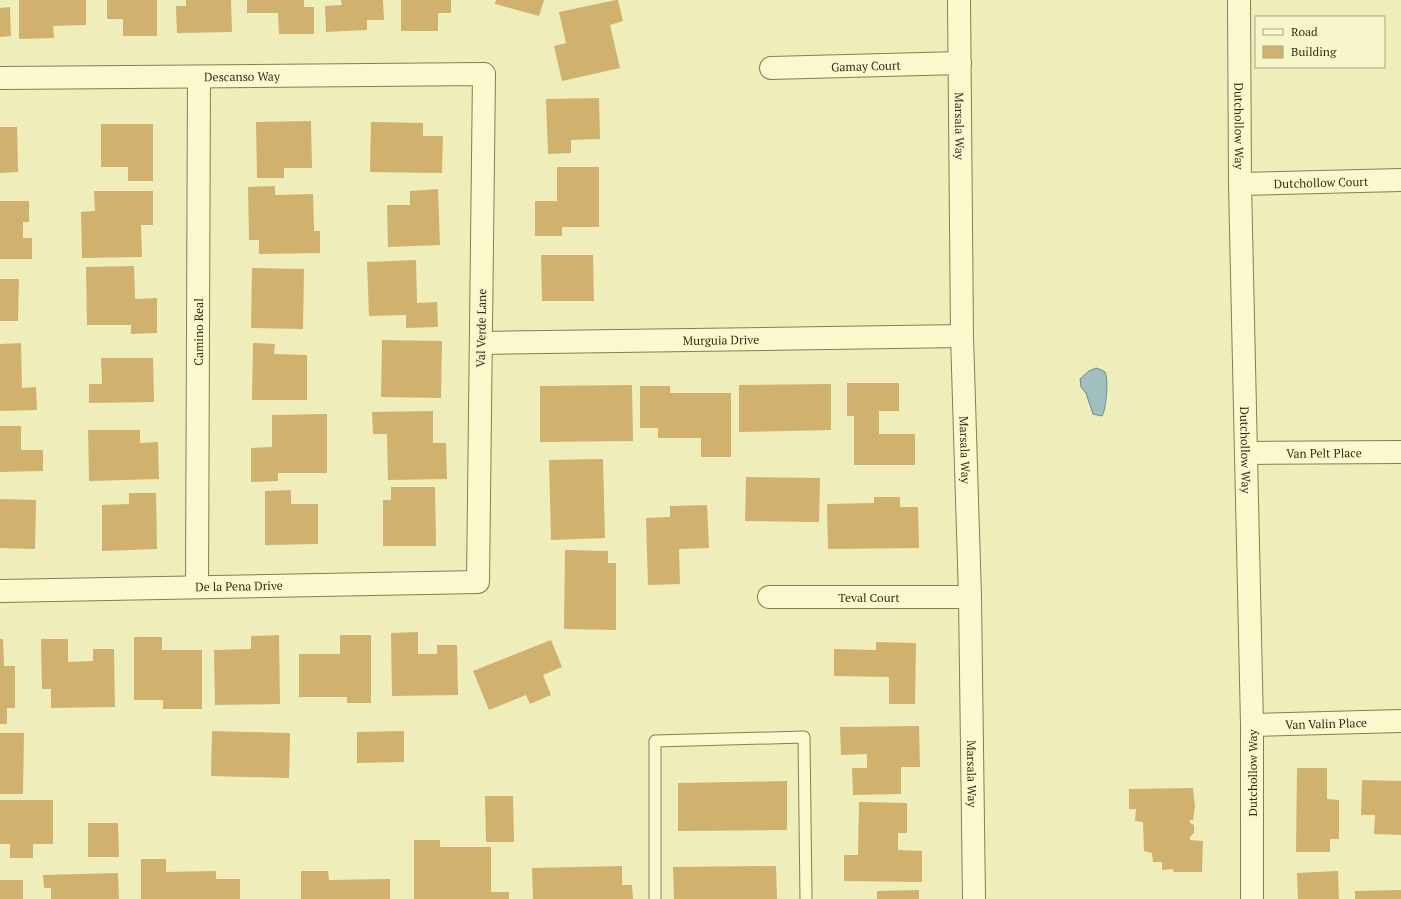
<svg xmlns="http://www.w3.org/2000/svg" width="1401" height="899" font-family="'PT Serif',serif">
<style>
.water{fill:#9fc0bf;stroke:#678c8d}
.building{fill:#d0b16e}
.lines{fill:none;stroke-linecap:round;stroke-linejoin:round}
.lane-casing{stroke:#877d54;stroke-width:13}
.street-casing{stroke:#877d54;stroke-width:24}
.lane{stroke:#faf9cd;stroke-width:11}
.street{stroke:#faf9cd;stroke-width:22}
.labels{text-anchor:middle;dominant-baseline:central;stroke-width:3.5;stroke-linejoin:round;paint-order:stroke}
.street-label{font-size:12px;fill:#352e1a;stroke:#f7f6ca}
</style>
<rect width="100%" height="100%" fill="#efeeba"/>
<path class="water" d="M1096,368C1099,369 1103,370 1105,372C1109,379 1106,410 1102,416L1093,414L1086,393L1081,387L1080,379L1089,371Z"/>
<g class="building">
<path d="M19,0H86V25L53,26L54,38L19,39Z"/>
<path d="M107,0H157V36H123V19H107Z"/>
<path d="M186,0H231L232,32L177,33L176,6H186Z"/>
<path d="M247,0H304V7H314V34H279L278,13H247Z"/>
<path d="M341,0H383L384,20H367V30L326,32L325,6L342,5Z"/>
<path d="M401,0H451V13H438V31H401Z"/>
<path d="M496,0H544L539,16L495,4Z"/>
<path d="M616,0H618L623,21L610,25L620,68L562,81L554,46L566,43L559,12Z"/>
<path d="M10,7L11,36L0,37V8Z"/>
<path d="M599,98L600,139L571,140V153L548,154L546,99Z"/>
<path d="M311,121L312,168H284V178H257L256,122Z"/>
<path d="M371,122L423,123V136H443L442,173L370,172Z"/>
<path d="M101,124H153V181H128V167H101Z"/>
<path d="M0,127H17L18,172L0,173Z"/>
<path d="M557,167H599V227H562V236H535V201H557Z"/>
<path d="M275,186V195L313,194L314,231H320V253L259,254V240H249L248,187Z"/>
<path d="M438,189L440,245L388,247L387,205H410V191Z"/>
<path d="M94,191H153V225H141L142,257L82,258L81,212L95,211Z"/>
<path d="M0,201H29V222H23V238H32V259H0Z"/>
<path d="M541,255H593L594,301H542Z"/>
<path d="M416,260L417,303L437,302L438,327L406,328V315L369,316L367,262Z"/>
<path d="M134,266L135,299L157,298V333L131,334V325H87L86,267Z"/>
<path d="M252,268L304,269L303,329L251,328Z"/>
<path d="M0,279H19L18,321H0Z"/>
<path d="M382,340L442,341L441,398L381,397Z"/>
<path d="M21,343L22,388L36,387L37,410L0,411V344Z"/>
<path d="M253,343L275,344L274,354L307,355V400H252Z"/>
<path d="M101,358H153L154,402L89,403V384H102Z"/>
<path d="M847,383H899V411H879V434H915V465H854V416H847Z"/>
<path d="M831,384V430L739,432V385Z"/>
<path d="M632,385L633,441L540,442V386Z"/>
<path d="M640,386H670V393H731V457H701V438H658V428H640Z"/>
<path d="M433,411V443H446L447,479L388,480L387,434H373L372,412Z"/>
<path d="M327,414V473H278V481L251,482V448L272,447V415Z"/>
<path d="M0,426H21V450H43V471L0,472Z"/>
<path d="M88,430H140V443L158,442L159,479L89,481Z"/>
<path d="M603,459L605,538L551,540L549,460Z"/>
<path d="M746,477L820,478L819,522L745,521Z"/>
<path d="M391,487H435L436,546H383V500H391Z"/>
<path d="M291,490V504H318V544L265,545V491Z"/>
<path d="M129,493H156L157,549L102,551V505L129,504Z"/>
<path d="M874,497H900V507H918L919,548L828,549L827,504L874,503Z"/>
<path d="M0,499L36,500L35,549L0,548Z"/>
<path d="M707,505L709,548L679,549L680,584L648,585L646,518L670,517V506Z"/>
<path d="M565,550L608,551V563H616V630L564,629Z"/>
<path d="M418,632V654H437V645H457L458,695L392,696L391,633Z"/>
<path d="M279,635L280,704L215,705L214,650L251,649V636Z"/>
<path d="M340,635H371V703H347V697H299V654H340Z"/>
<path d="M134,637H162V650H202V709H163V700H134Z"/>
<path d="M0,639H3L4,666H15V708H7V724H0Z"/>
<path d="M41,639H68V662L93,661V649H114L115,707L51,708V689H42Z"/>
<path d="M551,640L562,667L543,675L551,695L530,704L526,695L489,710L473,671Z"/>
<path d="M876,642L916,643L915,704H889V677L834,676V649L876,650Z"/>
<path d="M919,726L920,767H901V794L853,795L852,768H867V754L841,755L840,727Z"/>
<path d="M212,731L290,733L289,778L211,776Z"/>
<path d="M404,731V762L357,763V732Z"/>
<path d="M0,733H24L23,794H0Z"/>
<path d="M1297,768H1327V799L1339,800V839H1330V852H1296Z"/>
<path d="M1362,780L1401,781V835L1374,834L1375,815H1361Z"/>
<path d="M787,781V830L678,831V783Z"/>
<path d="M1193,788L1195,807L1193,820H1190V823L1194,825V833L1190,837V840L1203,841L1202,872H1174L1173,869L1162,870V862H1153L1152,853L1144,851L1143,822L1135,821L1136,809H1129V789Z"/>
<path d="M485,796H513L514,842H486Z"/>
<path d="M0,800H53V844H33V858H10V844H0Z"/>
<path d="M859,802L907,803V833H898V850L922,851V882L844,881V855H858Z"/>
<path d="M88,823H118L119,857H88Z"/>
<path d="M414,840H440V847H491V892H509V899H414Z"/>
<path d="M141,859H166V872L216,871V879H240V899H141Z"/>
<path d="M622,866V885H632L633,899H533L532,868Z"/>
<path d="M776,866L777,899H674L673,867Z"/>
<path d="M301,871H328L329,880L390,879V899H301Z"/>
<path d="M1338,871L1339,899H1298L1297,873Z"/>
<path d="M118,873L119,899H51V888H44L43,875Z"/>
<rect x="0" y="880" width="23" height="19"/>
<path d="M919,890V899H877V891Z"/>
<path d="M1401,890V899H1355V891Z"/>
</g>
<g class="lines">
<defs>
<path id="lane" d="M655,899V741L804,737L806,899"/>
<g id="street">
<path id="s1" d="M959,0L962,336L970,597L974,899"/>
<path id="s2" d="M1239,0L1240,184L1252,725V899"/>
<path id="s3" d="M771,68L960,63"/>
<path id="s4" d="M0,78L484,74L478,582L0,591"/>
<path id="s5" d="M1240,184L1401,180"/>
<path id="s6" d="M481,343L962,336"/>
<path id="s7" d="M1247,453L1401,452"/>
<path id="s8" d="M197,587L199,77"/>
<path id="s9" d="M769,597H970"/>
<path id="s10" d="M1252,725L1401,721"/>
</g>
</defs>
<use href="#lane" class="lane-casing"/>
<use href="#street" class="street-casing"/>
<use href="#lane" class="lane"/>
<use href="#street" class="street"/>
</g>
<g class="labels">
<g class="street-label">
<text stroke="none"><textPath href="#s3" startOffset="95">Gamay Court</textPath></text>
<text stroke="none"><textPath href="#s4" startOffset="242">Descanso Way</textPath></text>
<text stroke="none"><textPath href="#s1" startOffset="126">Marsala Way</textPath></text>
<text stroke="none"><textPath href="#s2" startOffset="126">Dutchollow Way</textPath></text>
<text stroke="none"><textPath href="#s5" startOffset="81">Dutchollow Court</textPath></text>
<text transform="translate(481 328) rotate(-89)">Val Verde Lane</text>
<text stroke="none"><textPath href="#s8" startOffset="255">Camino Real</textPath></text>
<text stroke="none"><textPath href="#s6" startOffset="240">Murguia Drive</textPath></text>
<text stroke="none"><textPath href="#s2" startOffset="450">Dutchollow Way</textPath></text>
<text stroke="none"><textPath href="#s1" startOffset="450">Marsala Way</textPath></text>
<text stroke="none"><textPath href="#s7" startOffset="77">Van Pelt Place</textPath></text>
<text transform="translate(239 586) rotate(-1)">De la Pena Drive</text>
<text stroke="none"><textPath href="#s9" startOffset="100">Teval Court</textPath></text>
<text stroke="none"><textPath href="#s10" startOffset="74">Van Valin Place</textPath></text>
<text stroke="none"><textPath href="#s1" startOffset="774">Marsala Way</textPath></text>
<text transform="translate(1252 773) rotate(-90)">Dutchollow Way</text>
</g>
</g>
<rect x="1255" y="16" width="130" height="52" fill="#f7f6ca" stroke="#a9a684"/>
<rect x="1263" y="29" width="20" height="6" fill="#faf9cd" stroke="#a9a684"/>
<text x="1291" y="36" font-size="12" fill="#352e1a">Road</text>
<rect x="1263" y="46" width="20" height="12" fill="#d0b16e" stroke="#a9a684"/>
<text x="1291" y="56" font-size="12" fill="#352e1a">Building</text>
</svg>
